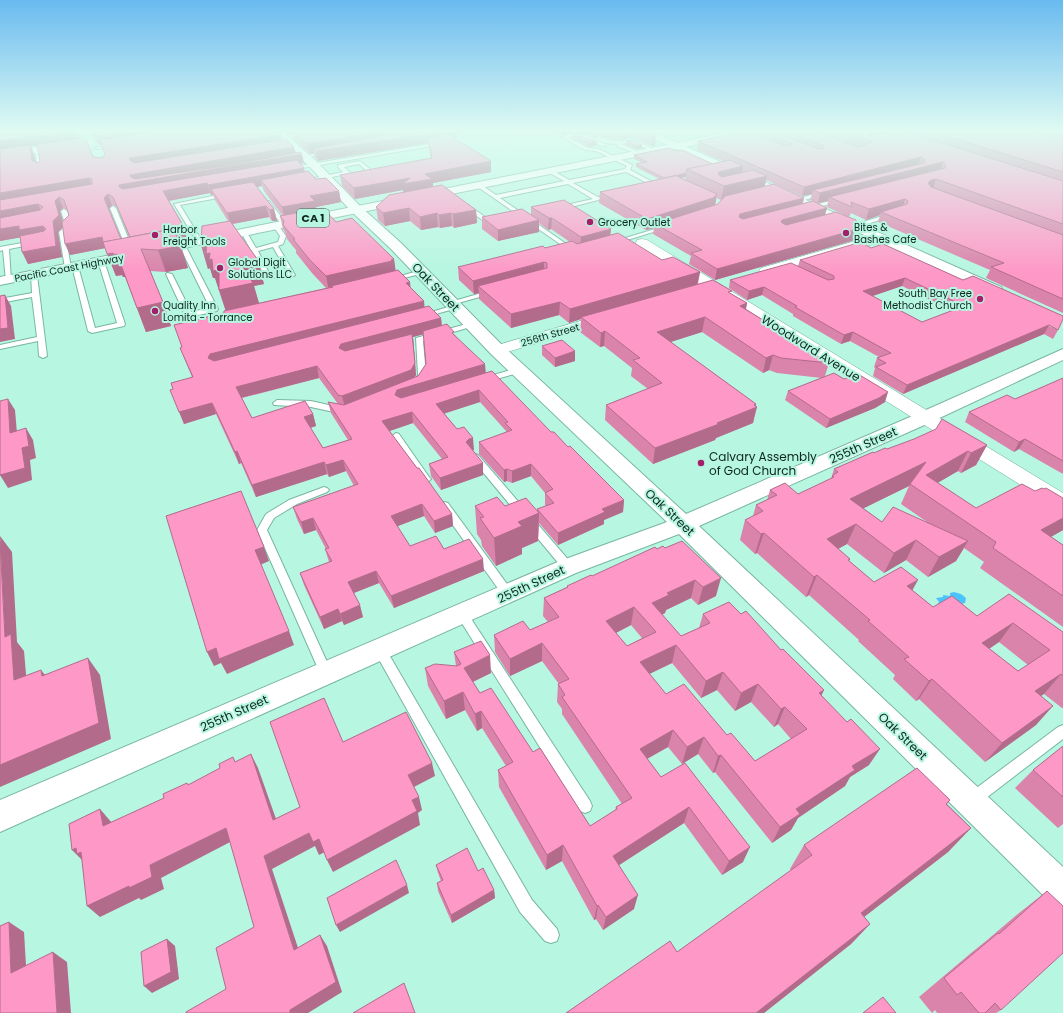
<svg xmlns="http://www.w3.org/2000/svg" width="1063" height="1013" font-family="Poppins,sans-serif">
<style>
.water{fill:#4ac4fc}
.lines{fill:none;stroke-linecap:round;stroke-linejoin:round}
.lane-casing{stroke:#78b6a2;stroke-width:2}
.street-casing{stroke:#78b6a2;stroke-width:1}
.secondary-casing{stroke:#78b6a2;stroke-width:2}
.highway-casing{stroke:#78b6a2;stroke-width:2}
.lane{fill:#fff;fill-rule:evenodd}
.street{fill:#fff;fill-rule:evenodd}
.secondary{fill:#fff;fill-rule:evenodd}
.highway{fill:#fff;fill-rule:evenodd}
.wall{fill:#da84ab;fill-rule:evenodd}
.shaded-wall{fill:#b26b8b}
.building{fill:#fe99c7;stroke:#b26b8b;fill-rule:evenodd}
.poi-dot{fill:#a41e6a;stroke:#b7f6e1;stroke-width:1.5}
.labels{text-anchor:middle;dominant-baseline:central;stroke-width:4;stroke-linejoin:round;paint-order:stroke}
.far-poi-label{font-size:10px;fill:#0d271f;stroke:#b7f6e1;text-anchor:start}
.far-street-label{font-size:10px;fill:#0d271f;stroke:#b7f6e1}
.shield{fill:#b7f6e1;stroke:#406559;stroke-width:1}
.shield-label{font-size:11px;font-weight:bold;fill:#0d271f}
.street-label{font-size:12px;fill:#0d271f;stroke:#b7f6e1}
.poi-label{font-size:12px;fill:#0d271f;stroke:#b7f6e1;text-anchor:start}
</style>
<rect width="100%" height="100%" fill="#b7f6e1"/>
<path class="water" d="M954,592L961,594L966,598L965,603L942,609L937,605L939,602L936,598L943,597V595L950,596V593Z"/>
<g class="lines">
<defs>
<g id="lane">
<path d="M323,131H332L285,139L283,138Z"/>
<path d="M569,134L586,135L605,144V146H601L583,137L574,136L568,137L588,148L599,149L632,165L630,170L660,186L655,187L626,172L573,183L598,197L611,194L614,196L559,210L557,209V207L593,199L568,184L500,198L575,250V252L573,253L475,185L480,184L496,195L564,181L548,172L547,171L550,169L569,180L625,169L627,166L596,151L585,150L562,137Z"/>
<path d="M598,137C608,140 621,145 629,138L656,150L652,151L631,142L621,144L639,152L637,154L617,146V144L606,143L596,139Z"/>
<path d="M442,142L444,144L290,170L287,168Z"/>
<path d="M115,144L117,146L96,149L94,148Z"/>
<path d="M35,149L39,150L43,171L38,170Z"/>
<path d="M328,151L330,153L297,159L295,158Z"/>
<path d="M360,161L376,174V176L353,180L346,174L304,183L301,181L343,172L338,167V165ZM359,164L370,174L354,176L344,167Z"/>
<path d="M824,191L826,192V194L797,202L794,200Z"/>
<path d="M227,193L229,194V196L180,205L202,241L197,242L174,204Z"/>
<path d="M840,198L842,199V201L807,210L804,208Z"/>
<path d="M265,201H269L286,223V225H282L265,203Z"/>
<path d="M464,205H468L491,221L494,220L497,222L488,224L464,207Z"/>
<path d="M113,206L116,208L133,250L132,251L127,250L110,208Z"/>
<path d="M64,209L67,211L72,226L65,232L71,268L68,270L65,268L59,232L66,226L61,211Z"/>
<path d="M891,213L894,215L893,216L854,228L851,226Z"/>
<path d="M274,225H278L286,236L283,244L278,246L295,275L294,276L266,278L241,232L246,231L256,248L278,242L280,236L273,226ZM273,247L288,273L270,275L258,251Z"/>
<path d="M665,226L670,227L617,243L612,242Z"/>
<path d="M33,241L36,243L35,244L9,249L11,280L6,281L3,250L0,251V247Z"/>
<path d="M182,243L185,245L218,309L217,311L189,317L185,315L166,274L167,273L172,274L191,312L210,308L179,245Z"/>
<path d="M101,259L104,261L125,324L124,326L92,333L88,331L72,266L75,264L78,266L95,328L117,323L98,261Z"/>
<path d="M422,270L425,272L424,273L392,281L389,279Z"/>
<path d="M34,273L37,275L47,356L43,358L39,356L38,341L0,349V345L37,337L32,297L0,303V299L32,293L31,275Z"/>
<path d="M492,290L494,291V293L451,305L447,303Z"/>
<path d="M455,305L459,307L457,308L422,318L418,316Z"/>
<path d="M470,323H476L477,325L423,341L426,375L420,385H414L413,383L418,375L416,338Z"/>
<path d="M518,368L522,370L521,372L486,382L482,380L483,378Z"/>
<path d="M277,400L311,401L346,409L347,411L343,414L311,407L274,405L273,403Z"/>
<path d="M396,433L399,434L429,477L431,479L429,481H423L392,436Z"/>
<path d="M475,454L478,455L572,564L573,567L572,570H564L472,459L470,457Z"/>
<path d="M324,487L327,488L329,490L327,492L297,504L274,518L267,530L332,673L330,677L326,678L322,677L320,673L257,530L266,514L289,500Z"/>
<path d="M444,502L448,503L512,591L514,594L512,597L508,598L504,597L440,507L439,505Z"/>
<path d="M462,609L466,611L590,801L592,806L590,811L585,813L580,811L458,617L456,614L458,611Z"/>
<path d="M380,645L384,646L532,900L557,929L559,935L557,941L551,943L545,941L520,912L376,654L374,650L376,646Z"/>
<path d="M1063,725V739L977,805L972,807L967,805L965,800L967,795L1058,727Z"/>
</g>
<g id="street">
<path d="M89,140L92,141L94,143L92,145L0,158V152Z"/>
<path d="M880,234L884,235L886,238L884,241L766,275L761,274L759,271L761,268Z"/>
<path d="M642,239L647,240L1063,493V509L1056,507L637,246L636,243L637,240Z"/>
<path d="M608,313L613,315L616,318L613,321L497,355L491,353L489,350L491,347Z"/>
</g>
<g id="secondary">
<path d="M272,131H282L317,162L361,207L401,243L503,346L686,514L917,414L1063,349V360L931,422L699,526L1063,867V908L1051,903L679,534L576,573L0,832V800L560,561L667,522L491,354L391,249L353,213L309,166Z"/>
<path d="M639,131H651L1001,287L1003,290L1001,293L996,294L991,293L641,133Z"/>
</g>
<path id="highway" d="M736,131H754L749,134L0,285V277Z"/>
</defs>
<use href="#lane" class="lane-casing"/>
<use href="#street" class="street-casing"/>
<use href="#secondary" class="secondary-casing"/>
<use href="#highway" class="highway-casing"/>
<use href="#lane" class="lane"/>
<use href="#street" class="street"/>
<use href="#secondary" class="secondary"/>
<use href="#highway" class="highway"/>
</g>
<g class="wall">
<path d="M0,131H77L80,139L94,157L102,158L105,154L102,145H100L94,140L89,131H277L282,140L296,152L304,163L300,164L305,172L316,179L339,191L341,202L316,207L317,209L394,259L395,271L410,287L424,307L441,318L442,326L455,335L485,373L568,447L624,500L623,512L604,520V524L558,545L539,523L538,541L522,548V554L496,566L482,546L481,540L477,534L475,506H505L537,512V509L546,506L545,505V493L531,476L512,483L507,481L504,482L479,454V442L506,433V431L480,402L444,413L474,450H472L483,475L441,490L431,476L429,464L442,459L413,423L389,431L452,514L453,526L435,533L424,516L397,526L410,546L444,549L484,571L394,608L379,583L354,593L363,617L344,625L342,621L324,629L304,585L300,573L329,562L325,549H326L316,530L304,534L297,519L293,507L354,486L346,471L329,477L327,474L256,497L241,463L239,464L233,451L216,414L184,424L173,389L192,377L180,348L182,347L174,325L224,313L226,311L215,278H213L210,268L208,269L201,245L228,221L215,200L213,195H211L210,193L169,201L184,227L187,238L178,240L188,268L166,272L150,271L163,302L171,326L146,332L125,277H123L122,275L116,276L105,248L70,255L63,227L58,232L62,257L28,264L20,237L0,241ZM31,146H37L40,161L38,163L35,162L34,155ZM262,186L264,191L282,215L280,216L283,229L285,232L287,239L296,250V253L312,273L326,288L259,303L254,286L264,284L233,224L269,217L272,221H277L274,209L257,187ZM112,205L117,207L129,237L121,239L109,208ZM63,208L67,210L69,215L63,221L60,211ZM424,334L426,364L418,376L414,378L416,375L413,337ZM319,378L338,404L328,402L331,413L348,440L323,448L310,428L316,426L313,414L252,418L242,398Z"/>
<path d="M283,131H470L457,133L458,137L453,138L491,172L433,183V186L476,210L477,223L454,228L452,226L440,228L438,227L421,230L410,221L385,226L378,220L376,207L404,192L403,190L355,199L342,186L340,175L431,158L428,143L318,161L315,158L314,153L310,154L293,139V135H289Z"/>
<path d="M555,131H644L656,136L655,146H651L630,137L622,140H614L598,136L595,138L574,132L563,135Z"/>
<path d="M757,131H813L858,147H859L814,131H890L889,132L896,131H1063V313L986,278L990,270L878,222L880,215L866,220L851,213L849,217L827,207L828,201L818,203L810,200L812,194L802,196L766,180L764,187L802,204L827,208L825,214L858,229L855,240L715,280L689,264L691,256L653,234L654,228L646,230L599,203L600,192L659,179L636,167V164L642,163L634,159V155L675,151L713,164L723,161L697,150L698,141L756,135ZM686,177L685,180L680,178ZM716,198L721,200L718,204L715,205Z"/>
<path d="M573,135L597,145L589,147L573,138Z"/>
<path d="M626,141L642,148L636,149L626,145Z"/>
<path d="M531,207L611,235L662,260L700,272L698,284L731,294L747,303L746,309L804,345V347L829,363L825,376L885,402L875,408L826,428L785,400L788,391L822,378L777,373L769,370L763,373L702,332L670,342L756,404L753,423L716,438L715,440L653,464L605,420L606,405L648,389L631,376L632,368L604,346L600,347L580,332L581,319L569,323L559,315L511,328L479,299V293L474,294L459,280L458,267L545,248L570,242L551,229L548,230L539,223V232L498,241L482,229V217L531,215Z"/>
<path d="M871,248L1058,330L1053,339L1044,334L903,394L873,376L875,368L874,367L877,358L879,357L850,341L841,344L793,316V314L762,295L747,300L729,288L730,280L798,266L800,260ZM902,286L952,311L922,322L872,296Z"/>
<path d="M542,346L575,351V361L555,367L542,355Z"/>
<path d="M1063,378V474L1019,449L1014,452L965,422L969,412L1015,399Z"/>
<path d="M987,445L976,465L961,473L958,471L937,483L976,508L1063,530L1050,537L1063,545V627L980,568L984,562L964,548L956,561L928,577L906,560L884,573L847,544L838,549L850,559L849,561L874,582L912,590L933,607L1063,632V708H1062L1044,694L1040,696L1036,725L985,762L919,699L916,701L893,679L895,675L858,641L859,640L809,595L806,597L757,553L755,554L740,540L745,520L753,516L756,505L767,500L770,490L798,494L831,479L834,469L874,453L887,449ZM909,486L901,504L927,522H882L863,508ZM999,642L1028,665L1018,671L989,649Z"/>
<path d="M657,549L716,596L698,605L691,598L666,610L665,613L662,615L681,636L699,628L703,614H741L781,650L824,690L821,695L869,765L850,777L845,786L798,818L791,830L772,843L715,772L713,773L698,754L682,764L668,747L647,759L661,777L743,862L722,875L684,823L619,865L634,909L603,930L596,919L594,920L562,861L546,870L499,787L498,770L506,766L482,728L477,731L465,710L446,719L428,686L425,668L456,666L454,652L491,673L473,682L480,693L533,752L590,826L615,811L616,807L622,804L562,714V709L557,702L558,684H559L542,661L510,676L495,652L494,635L530,630L548,622L543,616L544,598L567,587V586L592,576ZM631,625L642,638L627,646L616,633ZM672,663L701,698L717,690L735,711L751,702L774,727L778,724L791,739L755,761L727,735L666,694L649,674Z"/>
<path d="M1063,746V824L1058,828L1015,788L1033,770Z"/>
<path d="M950,800L947,804L971,828L948,852L864,917L870,924L851,944L764,1013H566L677,952L791,871L790,869L804,845Z"/>
<path d="M436,865L478,871L494,890L495,898L452,923L438,891L437,883L441,881L438,873Z"/>
<path d="M1047,891L1001,1010L996,1013H937L935,1010L932,1013L919,997L971,953L986,941L1019,913Z"/>
</g>
<g class="shaded-wall">
<path d="M77,131L81,140L31,146L34,155L37,170L32,160L0,150V141Z"/>
<path d="M131,131H159L161,136L100,145L97,136Z"/>
<path d="M288,131H292L293,135H289Z"/>
<path d="M382,131H384L385,140L441,131H470L457,133L458,137L445,139V134L443,131V140L428,138V143L318,161L316,151L313,149L314,153L310,154L308,144Z"/>
<path d="M563,131H574V132L563,135Z"/>
<path d="M596,131H599L598,136L595,138Z"/>
<path d="M623,131H630V137L622,140Z"/>
<path d="M874,131H890L888,135L868,140L866,132Z"/>
<path d="M281,135L283,144L133,168L129,158Z"/>
<path d="M656,136L655,146H651L652,137Z"/>
<path d="M597,142V145L589,147V143Z"/>
<path d="M642,145V148L636,149L637,146Z"/>
<path d="M294,147L296,155L302,154L304,163L123,195V197L119,185L130,175Z"/>
<path d="M921,157L918,167L813,190L812,194L802,196L804,187Z"/>
<path d="M491,161V172L433,183V190L404,195L403,190L355,199L354,188Z"/>
<path d="M943,162L940,172L829,197L828,201L818,203L820,193Z"/>
<path d="M743,166L741,180L722,185L718,174L719,172Z"/>
<path d="M304,168L306,178L261,180L262,186L215,195L211,189L213,195H211L208,185Z"/>
<path d="M686,173V177L675,179V176Z"/>
<path d="M767,176L764,190L721,200L724,186Z"/>
<path d="M89,178L93,189L0,204V193Z"/>
<path d="M936,179L933,189L928,183L931,180Z"/>
<path d="M207,183L210,193L167,201L163,191Z"/>
<path d="M339,191L341,202L316,207L317,213L285,219L282,207L310,196Z"/>
<path d="M108,194L112,205L109,209L104,198Z"/>
<path d="M717,194L715,206L655,224L654,228L646,230L647,219Z"/>
<path d="M59,197L63,208L60,211L64,226L58,232L62,257L28,264L22,252L56,246L53,221L55,201Z"/>
<path d="M804,198L802,208L738,225L740,214Z"/>
<path d="M905,199L902,209L881,212L880,215L866,220L869,209Z"/>
<path d="M38,204L43,215L0,222V211Z"/>
<path d="M266,206L269,217L231,224L227,213Z"/>
<path d="M409,208L410,221L385,226L383,213Z"/>
<path d="M827,208L824,218L779,232L781,222L782,220Z"/>
<path d="M274,209L277,221H272L270,210Z"/>
<path d="M476,210L477,223L454,228L453,214Z"/>
<path d="M437,213L438,227L421,230L420,217Z"/>
<path d="M451,213L452,226L440,228L439,215Z"/>
<path d="M549,218H552L551,229L548,230Z"/>
<path d="M539,220V232L498,241V230Z"/>
<path d="M19,226H43L48,237H23L0,241V229Z"/>
<path d="M184,227L187,238L134,249L130,238Z"/>
<path d="M611,229L610,240L580,249L581,237Z"/>
<path d="M858,229L855,240L715,280L717,269Z"/>
<path d="M102,237L117,254L126,277H123L122,275L116,276L107,254L106,248L70,255L65,244Z"/>
<path d="M207,244L241,264L258,260L264,284L254,286L260,307L227,315L215,278H213L210,268L208,269L201,245Z"/>
<path d="M181,246L188,268L166,272L158,250Z"/>
<path d="M394,259L396,273L333,287L331,286L332,290L329,291L326,276Z"/>
<path d="M544,262V275L478,286L479,293L474,294L473,281Z"/>
<path d="M700,272L697,285L581,317V319L569,323L570,309Z"/>
<path d="M905,278L902,286L861,300L863,291Z"/>
<path d="M410,282L411,292L406,283Z"/>
<path d="M764,287L762,295L747,300L749,291Z"/>
<path d="M5,295L11,306L15,339L0,342V329Z"/>
<path d="M424,301L425,311L214,366L208,358L210,354Z"/>
<path d="M163,302L171,326L146,332L137,308Z"/>
<path d="M560,302L559,315L511,328V314Z"/>
<path d="M747,303L744,318L740,306Z"/>
<path d="M705,317L702,332L655,347L657,332Z"/>
<path d="M441,318L442,329L413,337L416,375L412,381L345,407L342,396L344,356L339,348L341,344Z"/>
<path d="M1049,325L1044,334L903,394L907,385Z"/>
<path d="M605,331L604,346L600,347L601,333Z"/>
<path d="M853,332L850,341L841,344L844,335Z"/>
<path d="M575,351V361L555,367V358Z"/>
<path d="M773,355L769,370L763,373L766,358Z"/>
<path d="M485,364L486,375L399,402L395,395L397,390Z"/>
<path d="M317,366L319,378L240,398L236,387Z"/>
<path d="M479,390L480,402L437,416L436,404Z"/>
<path d="M888,392L885,402L875,408L826,428L830,419Z"/>
<path d="M8,399L15,410L18,445L10,433Z"/>
<path d="M212,403L216,414L184,424L179,412Z"/>
<path d="M756,404L755,408L757,407L753,423L716,438L715,440L653,464L655,448L717,423Z"/>
<path d="M412,412L413,423L384,433L382,421Z"/>
<path d="M313,414L316,426L307,429L304,417Z"/>
<path d="M26,428L33,440L36,458L30,460L32,480L8,488L0,475L22,448Z"/>
<path d="M473,438L474,450L470,451L466,442L469,439Z"/>
<path d="M1025,439L1019,449L1014,452L1019,442Z"/>
<path d="M987,445L976,465L961,473L971,453Z"/>
<path d="M237,451L241,463L239,464L235,452Z"/>
<path d="M968,451L958,471L922,492L926,475Z"/>
<path d="M343,460L346,471L329,477L326,465Z"/>
<path d="M324,462L327,474L256,497L252,485Z"/>
<path d="M926,462L909,486L842,519L850,499Z"/>
<path d="M483,463V475L441,490L440,478Z"/>
<path d="M531,464V476L512,483V471Z"/>
<path d="M507,469V481L504,482V470Z"/>
<path d="M624,500L623,512L604,520V524L558,545V533L602,509Z"/>
<path d="M422,504L424,516L393,528L391,516Z"/>
<path d="M539,513L538,541L522,548V554L496,566L494,538L518,522Z"/>
<path d="M452,514L453,526L435,533L434,521Z"/>
<path d="M313,518L316,530L304,534L301,522Z"/>
<path d="M1063,518V530L1027,551L1041,530Z"/>
<path d="M856,524L847,544L819,559L827,539Z"/>
<path d="M764,533L757,553L755,554L761,534Z"/>
<path d="M0,536L12,552L17,642L24,651L28,697L14,680L5,637Z"/>
<path d="M916,540L906,560L884,573L894,553Z"/>
<path d="M968,541L956,561L928,577L939,557Z"/>
<path d="M264,547L269,561L260,565L255,550Z"/>
<path d="M483,559L484,571L394,608L391,596Z"/>
<path d="M376,571L379,583L351,594L348,582Z"/>
<path d="M817,575L809,595L806,597L814,577Z"/>
<path d="M721,578L716,596L698,605L703,587Z"/>
<path d="M695,580L691,598L666,610L665,613L649,621L652,603L667,593Z"/>
<path d="M918,580L907,600V586Z"/>
<path d="M360,605L363,617L344,625L340,614Z"/>
<path d="M634,607L631,625L604,639L606,621Z"/>
<path d="M338,609L342,621L324,629L320,617Z"/>
<path d="M1013,623L999,642L968,663L982,643Z"/>
<path d="M289,631L294,645L227,674L221,663L214,666L207,652L216,648Z"/>
<path d="M542,643V661L510,676V659Z"/>
<path d="M676,645L672,663L637,680L640,662Z"/>
<path d="M490,655L491,673L466,685L464,668Z"/>
<path d="M88,658L100,675L111,739L0,787V765Z"/>
<path d="M41,670L54,686L42,676Z"/>
<path d="M723,672L717,690L701,698L706,681Z"/>
<path d="M1061,674L1044,694L1018,711L1035,691Z"/>
<path d="M932,679L919,699L916,701L929,681Z"/>
<path d="M758,684L751,702L735,711L741,693Z"/>
<path d="M824,690L816,707L819,693Z"/>
<path d="M463,692L465,710L446,719L444,701Z"/>
<path d="M1053,706L1036,725L985,762L1002,743Z"/>
<path d="M785,707L778,724L774,727L781,709Z"/>
<path d="M481,711L482,728L477,731L475,714Z"/>
<path d="M673,730L668,747L636,765L640,749Z"/>
<path d="M704,737L698,754L682,764L687,747Z"/>
<path d="M880,749L869,765L850,777L845,786L798,818L791,830L772,843L780,827L796,809L852,766Z"/>
<path d="M251,754L258,768L281,833L273,820Z"/>
<path d="M721,755L715,772L713,773L718,756Z"/>
<path d="M432,763L435,776L412,788L408,775Z"/>
<path d="M419,797L422,810L418,813L420,825L333,872L327,860L412,800Z"/>
<path d="M689,807L684,823L610,871L613,856Z"/>
<path d="M100,809L112,823L103,826Z"/>
<path d="M226,828L234,840L161,878L164,889L141,900L139,898L100,917L87,906L150,865Z"/>
<path d="M971,828L948,852L842,934L861,913Z"/>
<path d="M309,833L319,839L325,852L319,855L315,846L272,869L302,960L294,950L264,856Z"/>
<path d="M563,845L562,861L546,870L547,855Z"/>
<path d="M750,847L743,862L722,875L729,861Z"/>
<path d="M76,848L94,865L85,863L72,850Z"/>
<path d="M407,885L409,893L340,932L336,925Z"/>
<path d="M494,890L495,898L452,923L451,915Z"/>
<path d="M638,895L634,909L603,930L606,917Z"/>
<path d="M598,905L596,919L594,920L597,906Z"/>
<path d="M9,922L24,932L27,982L11,973Z"/>
<path d="M870,924L851,944L764,1013H756Z"/>
<path d="M320,935L327,946L342,992L308,1013H290V1010Z"/>
<path d="M167,939L175,946L179,979L152,993L144,986Z"/>
<path d="M53,952L67,962L71,1013H57Z"/>
</g>
<g class="building">
<path d="M0,131H77L0,141Z"/>
<path d="M91,131H131L97,136Z"/>
<path d="M160,131H277L281,135L129,158L130,160L134,163L286,139L294,147L130,175L131,177L135,179L231,165L300,152L302,154L119,185V187L123,189L297,160L304,168L208,185L207,183L163,191L184,227L130,237L113,197L108,194L104,198L121,239L103,242L102,237L65,244L62,222L69,215L64,200L59,197L55,201L59,215L53,221L56,246L22,252L20,236L44,231L46,229L43,226L19,230V226L0,229V218L40,210L43,207L38,204L0,211V200L92,184V179L89,178L0,193V149L30,145L32,160L38,163L40,161L37,144L83,138L87,141L93,157L102,158L105,154L100,140Z"/>
<path d="M292,131H382L308,144Z"/>
<path d="M384,131H441L442,132L316,151L313,149L386,135L387,134Z"/>
<path d="M443,131L491,161L425,174L432,179L403,184L410,178L354,188L340,175L432,158L428,138L443,136L445,134Z"/>
<path d="M638,131H644L656,136L652,137Z"/>
<path d="M747,131L785,146L791,145V143L762,131H772L819,149L824,148V146L785,131H813L858,147L871,143L872,141L841,131H874L866,132L870,136L896,131H904L1063,181V224L936,179L931,180L928,183L931,187L1063,235V299L991,267L1004,263L881,212L907,204L908,201L905,199L869,209L851,202L852,207L829,197L945,168L946,165L943,162L820,193L813,190L924,163L925,160L921,157L804,187L698,141Z"/>
<path d="M931,131H1032L1063,139V172Z"/>
<path d="M573,135L584,137L597,142L589,143Z"/>
<path d="M631,140L642,145L637,146L626,141Z"/>
<path d="M669,148L675,151L682,150L713,164L687,169L686,173L675,176L674,175V176L664,178L636,164L647,162L634,155Z"/>
<path d="M730,160L743,166L719,172L718,174L722,177L753,170L767,176L724,186L687,169Z"/>
<path d="M308,171L316,179L326,178L339,191L310,196L315,201L282,207L261,180Z"/>
<path d="M674,175L717,194L713,198L647,219L600,192L675,176Z"/>
<path d="M253,182L274,209L270,210L266,206L227,213L211,189Z"/>
<path d="M774,184L804,198L740,214L739,217L743,219L813,201L827,208L782,220L781,222L786,225L836,212L856,220L858,229L717,269L691,253L702,250L655,224L718,204L725,196Z"/>
<path d="M442,185L476,210L453,214L451,213L439,215L437,213L420,217L409,208L383,213L376,207L389,195Z"/>
<path d="M564,200L611,229L581,237L552,218H549L531,207Z"/>
<path d="M323,208L336,222L352,218L394,259L391,260L392,261L326,276L309,259L293,239H295L283,225L284,221L280,216Z"/>
<path d="M522,209L539,220L498,230L482,217Z"/>
<path d="M230,221L258,260L241,264L253,283L219,290V270L213,271L212,259L209,260L210,253L206,254L207,244L201,245L202,226Z"/>
<path d="M173,229L181,246L158,250L141,249L163,302L137,308L117,254L114,255L113,253L107,254L103,242Z"/>
<path d="M618,233L662,260L673,257L700,272L570,309L560,302L511,314L478,286L547,268V263L544,262L473,281L458,267L543,246L545,248L572,241L577,244Z"/>
<path d="M861,242L871,248L883,244L963,280L973,276L1063,316V319L1058,330L1049,325L907,385L876,367L886,363L877,358L891,353L853,332L844,335L795,307L797,306L764,287L749,291L730,280L791,263L828,280L834,279V276L800,260ZM905,278L964,306L922,322L863,291Z"/>
<path d="M398,270L410,282L406,283L424,301L210,354L208,358L214,361L429,306L441,318L341,344L339,348L345,351L412,334L415,363L411,370L342,396L338,395L317,366L236,387L252,418L305,401L313,414L304,417L323,448L352,439L328,402L344,405L418,376L426,364L423,331L447,324L454,332L452,333L485,364L397,390L395,395L401,398L492,371L551,432H554L568,447L570,446L624,500L602,509L605,512L558,533L537,509L554,503L545,493L553,489L531,464L512,471L507,469L504,470L479,442L512,430L505,423L508,422L479,390L436,404L457,429L464,427L473,438L469,439L466,442L483,463L440,478L429,464L448,457L412,412L382,421L417,468H419L452,514L434,521L422,504L391,516L410,546L436,536L444,549L469,539L483,559L391,596L376,571L348,582L360,605L340,614L338,609L320,617L300,573L332,561L325,549L329,548L313,518L301,522L293,507L358,484L343,460L326,465L324,462L252,485L237,451L235,452L229,439L212,403L179,412L170,390L173,389L171,383L193,377L180,348L182,347L174,325L224,313V311L333,287L331,286Z"/>
<path d="M713,280L732,291L728,292L747,303L740,306L804,345L801,346L829,363L781,358L773,355L766,358L705,317L657,332L756,404L754,405L757,407L717,423L719,424L655,448L606,405L662,383L633,360L640,358L605,331L601,333L581,317Z"/>
<path d="M5,295L8,328L0,329V296Z"/>
<path d="M562,340L575,351L555,358L542,346Z"/>
<path d="M834,373L844,379L858,374L888,392L879,398L830,419L788,391Z"/>
<path d="M1063,378V461L1025,439L1019,442L969,412L1007,395L1015,399Z"/>
<path d="M8,399L10,433L26,428L29,446L22,448L25,468L0,475V401Z"/>
<path d="M942,419L987,445L971,453L968,451L926,475L976,508L1022,484L1035,491L1042,488L1044,489L1046,488L1063,498V518L1041,530L1063,545V596L993,548L996,542L910,484L926,462L850,499L882,522L893,507L968,541L939,557L916,540L894,553L856,524L827,539L850,559L848,560L874,582L901,567L918,580L907,586L933,607L952,596L977,616L1009,594L1063,632V676L1061,674L1035,691L1053,706L1002,743L932,679L929,681L904,659L909,657L868,621L870,620L817,575L814,577L764,533L761,534L745,520L763,511L756,505L777,495L770,490L785,483L798,494L834,477L832,476L838,472L834,469L873,452L874,453L885,448L887,449L914,439L936,429ZM1013,623L1050,650L1018,671L982,643Z"/>
<path d="M241,491L264,547L255,550L289,631L219,659L216,648L207,652L166,516Z"/>
<path d="M497,497L505,506L526,498L539,513L518,522L522,526L494,538L480,518L484,517L475,506Z"/>
<path d="M0,541L5,637L11,634L14,680L41,670L42,676L88,658L99,723L0,765Z"/>
<path d="M682,541L721,578L703,587L695,580L667,593L669,595L652,603L681,636L710,623L703,614L729,602L741,614L746,611L781,650L783,649L824,690L819,693L847,722L851,719L880,749L852,766L855,770L796,809L800,814L780,827L721,755L718,756L704,737L687,747L673,730L640,749L661,777L685,763L750,847L729,861L689,807L613,856L638,895L606,917L598,905L597,906L563,845L547,855L498,770L513,762L481,711L475,714L463,692L444,701L425,668L435,664L457,666L461,664L454,652L481,641L490,655L464,668L480,693L491,688L533,752L540,748L590,826L617,809L616,807L632,798L562,697L565,695L558,684L569,679L542,643L510,659L494,635L523,621L530,630L559,617L544,598L568,587L567,586L591,575L592,576L655,547L657,549L663,546L665,548ZM634,607L656,632L627,646L606,621ZM676,645L706,681L723,672L741,693L758,684L781,709L785,707L807,729L755,761L731,733L727,735L684,684L666,694L640,662Z"/>
<path d="M324,698L343,742L406,712L432,763L408,775L419,797L412,800L417,811L327,860L319,839L313,842L309,833L264,856L294,950L320,935L336,982L290,1010V1013H186V1012L226,989L216,948L254,927L226,828L150,865L152,877L129,888V886L87,906L81,852L77,854L76,848L72,850L69,824L100,809L103,826L164,798L163,794L187,783L188,785L220,768L219,764L233,757L235,762L251,754L273,820L300,807L270,722Z"/>
<path d="M1063,746V797L1033,770Z"/>
<path d="M917,768L950,800L946,804L971,828L861,913L870,924L756,1013H566L670,941L677,952L812,855L804,845Z"/>
<path d="M467,848L478,871L483,868L494,890L451,915L437,883L443,880L436,865Z"/>
<path d="M396,860L407,885L336,925L327,898Z"/>
<path d="M1047,891L1063,906V953L1001,1010L995,1003L985,1013H979L961,992L957,995L944,978L998,933L999,934Z"/>
<path d="M9,922L11,973L53,952L57,1013H0V926Z"/>
<path d="M167,939L171,972L144,986L141,952Z"/>
<path d="M404,983L415,1013H353Z"/>
<path d="M883,997L896,1013H863Z"/>
</g>
<linearGradient id="sky" x2="0" y2="1"><stop stop-color="#69baf0"/><stop offset="0.48" stop-color="#dffbf2"/><stop offset="1" stop-color="#dffbf2" stop-opacity="0"/></linearGradient>
<rect width="1063" height="272" fill="url(#sky)"/>
<g class="poi-dot">
<circle cx="590" cy="222" r="4"/>
<circle cx="846" cy="233" r="4"/>
<circle cx="155" cy="235" r="4"/>
<circle cx="220" cy="268" r="4"/>
<circle cx="980" cy="299" r="4"/>
<circle cx="155" cy="311" r="4"/>
<circle cx="701" cy="463" r="4"/>
</g>
<g class="labels">
<g class="far-poi-label">
<text x="598" y="222">Grocery Outlet</text>
<text x="854" y="227">Bites &amp;<tspan x="854" dy="12">Bashes Cafe</tspan></text>
<text x="163" y="229">Harbor<tspan x="163" dy="12">Freight Tools</tspan></text>
<text x="228" y="262">Global Digit<tspan x="228" dy="12">Solutions LLC</tspan></text>
<text x="972" y="293" text-anchor="end">South Bay Free<tspan x="972" dy="12">Methodist Church</tspan></text>
<text x="163" y="305">Quality Inn<tspan x="163" dy="12">Lomita - Torrance</tspan></text>
</g>
<g class="far-street-label">
<text transform="translate(69 268) rotate(-11)">Pacific Coast Highway</text>
<text transform="translate(550 335) rotate(-16)">256th Street</text>
</g>
<rect class="shield" x="297" y="209" width="32" height="18" rx="3"/>
<g class="shield-label">
<text x="313" y="218">CA 1</text>
</g>
<g class="street-label">
<text transform="translate(436 287) rotate(46)">Oak Street</text>
<text transform="translate(811 348) rotate(32)">Woodward Avenue</text>
<text transform="translate(863 445) rotate(-24)">255th Street</text>
<text transform="translate(670 512) rotate(43)">Oak Street</text>
<text transform="translate(531 584) rotate(-25)">255th Street</text>
<text transform="translate(234 713) rotate(-24)">255th Street</text>
<text transform="translate(903 736) rotate(44)">Oak Street</text>
</g>
<g class="poi-label">
<text x="709" y="456">Calvary Assembly<tspan x="709" dy="14">of God Church</tspan></text>
</g>
</g>
</svg>
